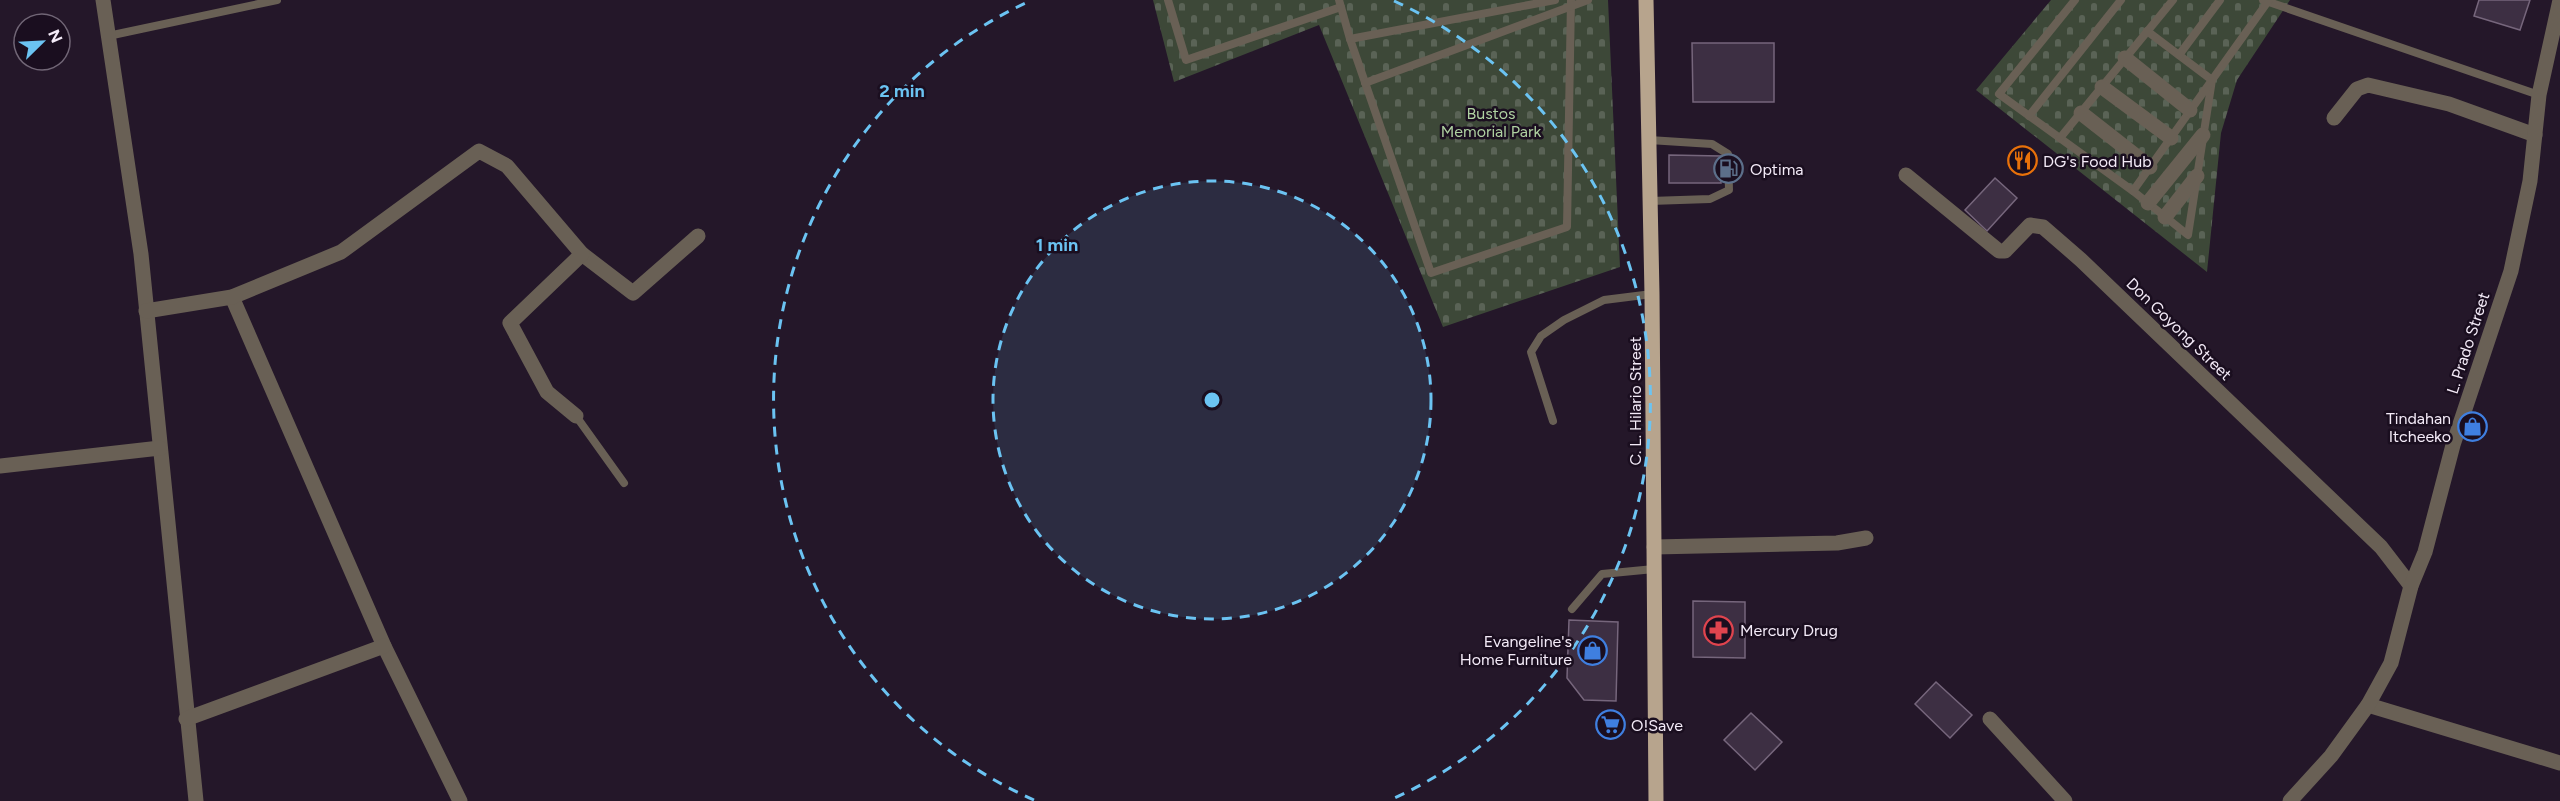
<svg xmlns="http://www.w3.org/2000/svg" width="2560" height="801" font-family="Figtree,sans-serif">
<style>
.cemetery{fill:url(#cemetery-stones)}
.building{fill:#3d2f43;stroke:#76667c;stroke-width:1.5}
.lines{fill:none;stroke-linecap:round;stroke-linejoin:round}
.service{stroke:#696055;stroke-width:8}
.minor{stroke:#696055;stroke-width:15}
.primary{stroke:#b7a48d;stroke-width:15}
.ring{fill:none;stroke:#6bc3f2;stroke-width:3;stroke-dasharray:10 8}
.labels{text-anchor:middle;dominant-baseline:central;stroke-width:5;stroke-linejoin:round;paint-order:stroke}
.park-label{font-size:16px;fill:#afd1a1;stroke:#1a0e1f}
.poi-label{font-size:16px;fill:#f4ebf8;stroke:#1a0e1f;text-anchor:start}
.street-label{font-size:16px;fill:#f4ebf8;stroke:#1a0e1f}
.centre{fill:#6bc3f2;stroke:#1a0e1f;stroke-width:3}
.ring-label{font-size:18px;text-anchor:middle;font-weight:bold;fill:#6bc3f2;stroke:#1a0e1f;stroke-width:5;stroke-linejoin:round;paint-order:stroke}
</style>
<defs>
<pattern id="cemetery-stones" width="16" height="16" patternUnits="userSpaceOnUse" patternTransform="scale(1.5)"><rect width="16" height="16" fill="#3d4838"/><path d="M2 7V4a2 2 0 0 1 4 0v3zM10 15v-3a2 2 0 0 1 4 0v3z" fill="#5a6356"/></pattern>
</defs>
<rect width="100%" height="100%" fill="#241729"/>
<g class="cemetery">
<path d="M1153,0H1608L1620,267L1443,327L1319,25L1174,82Z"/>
<path d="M2051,0H2290L2237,80L2221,133L2207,272L1976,90Z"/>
</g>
<g class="building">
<path d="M2479,0H2530L2520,30L2474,16Z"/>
<path d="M1692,43H1774V102H1693Z"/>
<path d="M1669,155L1721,156V183H1669Z"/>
<path d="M1995,178L2017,198L1987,231L1965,210Z"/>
<path d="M1693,601L1745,602V658L1693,657Z"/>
<path d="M1569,620L1618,622L1616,701L1584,700L1567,678Z"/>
<path d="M1936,682L1972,715L1950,738L1915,704Z"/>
<path d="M1751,713L1782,742L1755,770L1724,740Z"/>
</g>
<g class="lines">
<g class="service">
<path d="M1168,0L1186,60L1341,7"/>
<path d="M1339,0L1350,39L1431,273L1567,227L1571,0"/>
<path d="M2075,0L1999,94L2133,191L2188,235L2212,80L2147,31"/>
<path d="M2263,0L2539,95"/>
<path d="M108,36L277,0"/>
<path d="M1350,39L1555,0"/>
<path d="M2179,55L2220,0"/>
<path d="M1365,83L1588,0"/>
<path d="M2029,116L2121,0"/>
<path d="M2060,138L2173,0"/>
<path d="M1649,140L1712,144L1728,154L1729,190L1710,199L1650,201"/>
<path d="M2133,191L2269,0"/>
<path d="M576,416L624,483"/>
<path d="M1553,421L1531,352L1541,336L1564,320L1604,300L1652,294"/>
<path d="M1572,609L1602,574L1654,569"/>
</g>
<g class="minor">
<path d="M103,0L141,254L196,801"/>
<path d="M2125,58L2190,110"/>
<path d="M2102,87L2171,138"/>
<path d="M2081,113L2150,167"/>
<path d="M2334,118L2357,89L2368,85L2449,104L2535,135"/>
<path d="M1906,175L1999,251H2005L2030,225L2043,227L2081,260L2381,547L2411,586"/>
<path d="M2148,203L2203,135"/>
<path d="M2165,217L2197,176"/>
<path d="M582,254L633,293L698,236"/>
<path d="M232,297L384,646L460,801"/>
<path d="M146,311L232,297L341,252L479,151L507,166L582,254L510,323L547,392L576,416"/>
<path d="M0,466L160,448"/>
<path d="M1654,547L1837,543L1866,538"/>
<path d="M2368,705L2560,763"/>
<path d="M186,719L384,646"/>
<path d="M1990,719L2065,801"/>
<path d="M2290,801L2331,756L2368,705L2391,663L2411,586L2425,552L2453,445L2511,271L2530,181L2539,95L2560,0"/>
</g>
<path class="primary" d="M1646,0L1652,294L1656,801"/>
</g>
<circle cx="1212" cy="400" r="219" fill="#6bc3f2" fill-opacity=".12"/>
<g class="ring">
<circle cx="1212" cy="400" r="219"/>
<path d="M1034 800A438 438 0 0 1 1030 1M1394 1A438 438 0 0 1 1390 800"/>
</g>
<defs>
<symbol id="restaurant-ring" viewBox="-11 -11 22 22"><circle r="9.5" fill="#1a0e1f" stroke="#e8710a" stroke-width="1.5"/><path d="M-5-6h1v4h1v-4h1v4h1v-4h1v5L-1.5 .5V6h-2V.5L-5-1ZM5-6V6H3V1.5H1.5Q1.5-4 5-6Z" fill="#e8710a"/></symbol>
<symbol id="fuel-ring" viewBox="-11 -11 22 22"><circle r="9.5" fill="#1a0e1f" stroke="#5c6f8a" stroke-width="1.5"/><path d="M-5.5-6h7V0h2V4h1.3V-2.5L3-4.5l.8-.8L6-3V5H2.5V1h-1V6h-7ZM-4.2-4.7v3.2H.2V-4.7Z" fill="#5c6f8a"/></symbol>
<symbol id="shop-ring" viewBox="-11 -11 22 22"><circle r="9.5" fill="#1a0e1f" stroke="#3f7fe0" stroke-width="1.5"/><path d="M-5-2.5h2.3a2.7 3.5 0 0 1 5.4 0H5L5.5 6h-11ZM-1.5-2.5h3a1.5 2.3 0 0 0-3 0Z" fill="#3f7fe0"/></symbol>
<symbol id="pharmacy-ring" viewBox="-11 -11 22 22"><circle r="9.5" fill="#1a0e1f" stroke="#e0444e" stroke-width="1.5"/><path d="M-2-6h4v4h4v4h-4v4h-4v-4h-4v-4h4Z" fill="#e0444e"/></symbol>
<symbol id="supermarket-ring" viewBox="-11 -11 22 22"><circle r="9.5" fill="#1a0e1f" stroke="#3f7fe0" stroke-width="1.5"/><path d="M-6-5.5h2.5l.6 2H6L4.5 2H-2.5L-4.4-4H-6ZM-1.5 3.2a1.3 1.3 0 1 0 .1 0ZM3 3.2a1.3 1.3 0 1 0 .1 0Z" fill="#3f7fe0"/></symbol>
</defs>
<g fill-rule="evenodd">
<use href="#restaurant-ring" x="2006" y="144" width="33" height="33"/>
<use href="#fuel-ring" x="1712" y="152" width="33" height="33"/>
<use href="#shop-ring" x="2456" y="410" width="33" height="33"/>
<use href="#pharmacy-ring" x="1702" y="614" width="33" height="33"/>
<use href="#shop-ring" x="1576" y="634" width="33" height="33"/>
<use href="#supermarket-ring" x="1594" y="708" width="33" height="33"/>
</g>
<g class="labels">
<g class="park-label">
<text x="1491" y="113">Bustos<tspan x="1491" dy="18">Memorial Park</tspan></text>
</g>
<g class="poi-label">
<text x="2043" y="161">DG's Food Hub</text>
<text x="1750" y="169">Optima</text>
<text x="2451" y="418" text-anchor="end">Tindahan<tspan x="2451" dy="18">Itcheeko</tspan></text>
<text x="1740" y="630">Mercury Drug</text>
<text x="1572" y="641" text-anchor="end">Evangeline's<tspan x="1572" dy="18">Home Furniture</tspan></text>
<text x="1631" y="725">O!Save</text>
</g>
<g class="street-label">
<text transform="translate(2179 329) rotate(44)">Don Goyong Street</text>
<text transform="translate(2468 343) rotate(-72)">L. Prado Street</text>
<text transform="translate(1635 401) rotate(-90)">C. L. Hilario Street</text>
</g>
</g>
<circle cx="1212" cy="400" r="9" class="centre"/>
<g class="ring-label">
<text x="902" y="97">2 min</text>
<text x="1057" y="251">1 min</text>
</g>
<g transform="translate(42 42) rotate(66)"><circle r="28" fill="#1a0e1f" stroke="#716676" stroke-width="1.5"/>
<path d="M0-4.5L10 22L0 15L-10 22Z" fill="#6bc3f2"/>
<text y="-9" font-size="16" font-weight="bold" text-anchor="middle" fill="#f4ebf8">N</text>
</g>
</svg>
